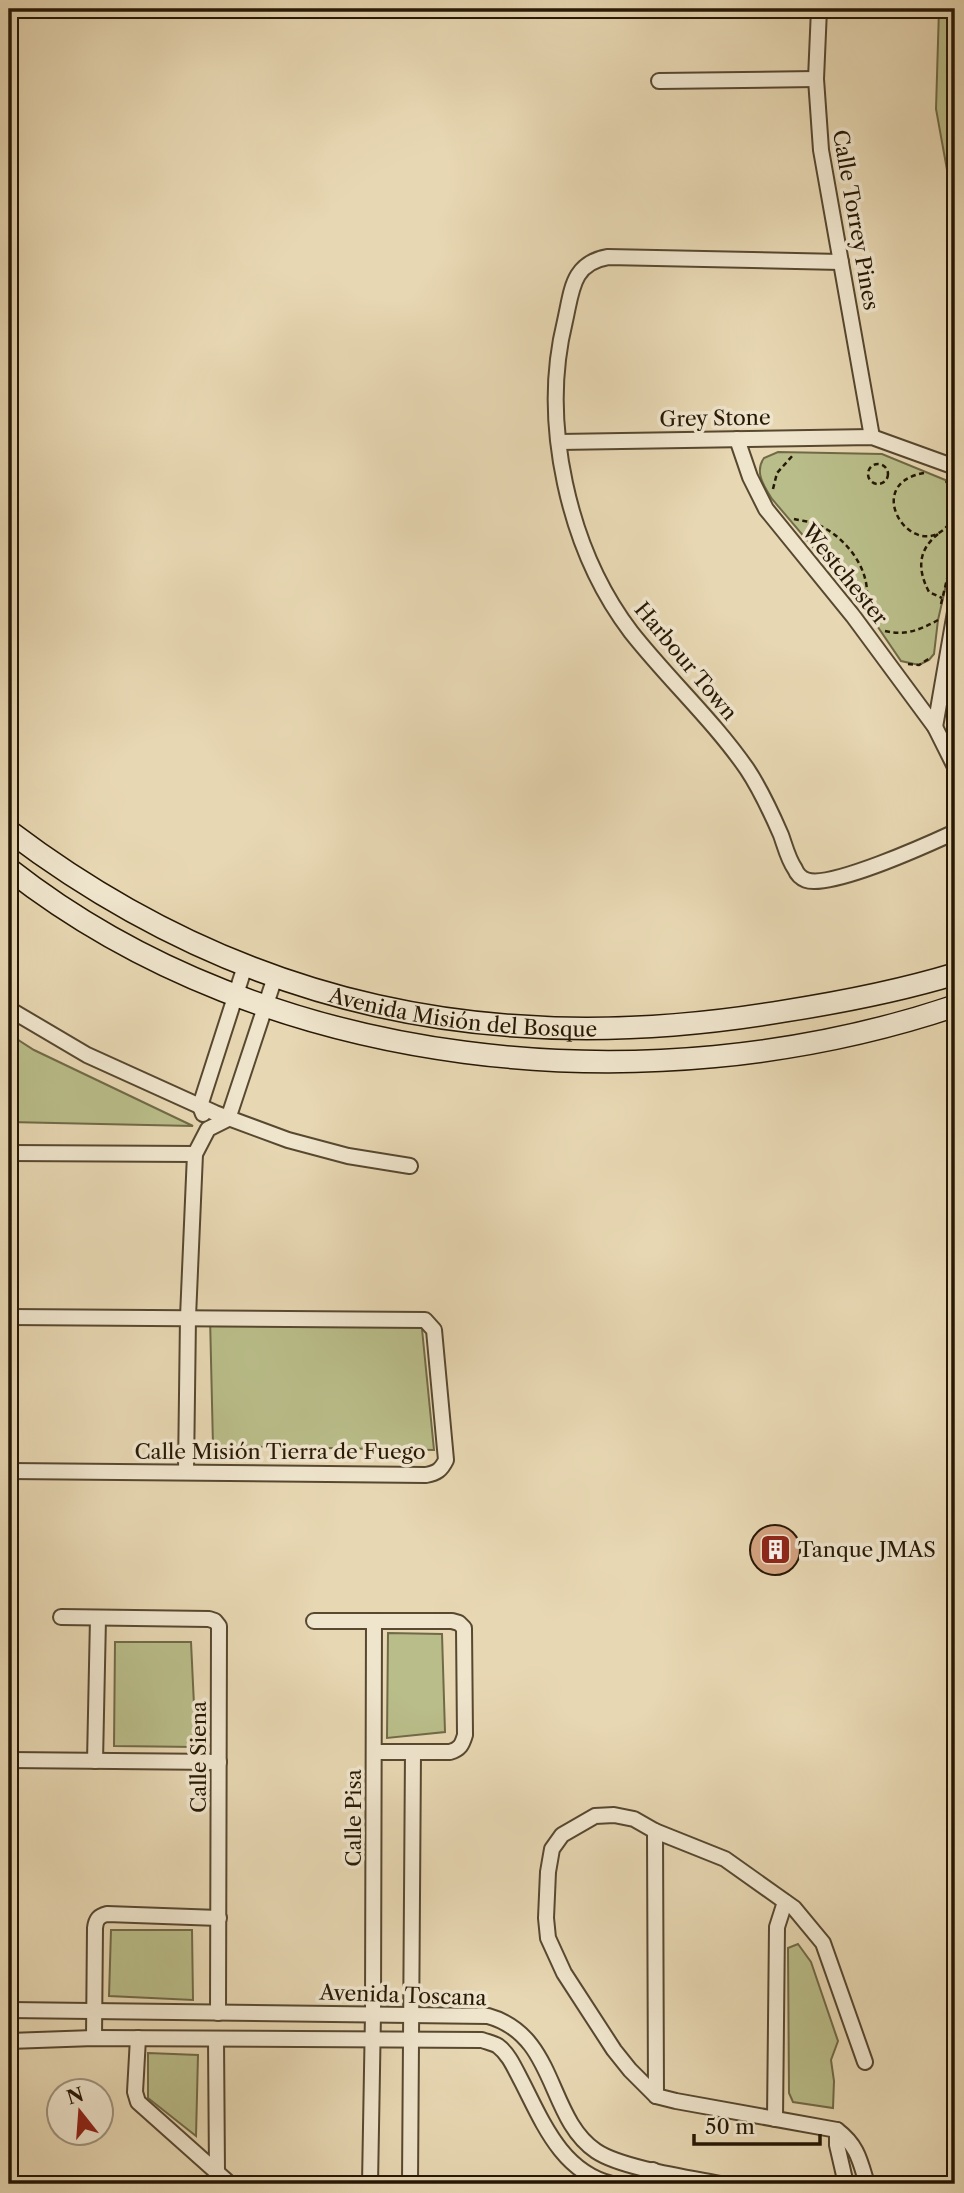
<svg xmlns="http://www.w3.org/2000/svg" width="964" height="2193" font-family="'Libre Caslon Text',serif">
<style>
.green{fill:#b9bd89;stroke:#706a47;stroke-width:2}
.building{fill:#d4a280;stroke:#271805;stroke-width:2}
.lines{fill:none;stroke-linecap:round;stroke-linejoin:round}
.street-casing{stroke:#574830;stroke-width:18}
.secondary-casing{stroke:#271805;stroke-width:24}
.path{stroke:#271805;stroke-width:2.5;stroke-dasharray:5 3.5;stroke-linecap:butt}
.street{stroke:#efe5cd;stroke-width:14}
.secondary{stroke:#efe5cd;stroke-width:21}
.labels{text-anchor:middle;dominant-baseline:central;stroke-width:7;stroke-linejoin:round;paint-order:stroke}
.street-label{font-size:21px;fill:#271805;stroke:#efe5cd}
.poi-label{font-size:21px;fill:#271805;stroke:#efe5cd;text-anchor:start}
</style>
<rect width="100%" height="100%" fill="#e7d7b2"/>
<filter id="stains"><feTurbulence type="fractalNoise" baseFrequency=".00286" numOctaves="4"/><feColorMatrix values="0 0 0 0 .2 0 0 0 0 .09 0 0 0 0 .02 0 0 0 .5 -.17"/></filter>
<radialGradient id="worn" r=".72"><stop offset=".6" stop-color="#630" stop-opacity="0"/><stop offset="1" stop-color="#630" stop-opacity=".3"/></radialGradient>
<g class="green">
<path d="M939,9H955V214L936,109Z"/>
<path d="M778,452L882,454L955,484V546L938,620L934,654L929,660L919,665L901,661L865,608L772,499C764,486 754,472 764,458Z"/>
<path d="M9,1034L34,1050L193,1126L9,1122Z"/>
<path d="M210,1317L421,1319L434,1450L213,1446Z"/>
<path d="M388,1633L442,1634L445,1732L387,1738Z"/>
<path d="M115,1642H191L196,1747L114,1746Z"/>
<path d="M111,1930H192L193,2000L109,1996Z"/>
<path d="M798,1944L811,1962L838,2041L831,2060L834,2081L833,2108L793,2102L789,2093L788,1948Z"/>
<path d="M148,2053L198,2055L196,2136L148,2098Z"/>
</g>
<circle class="building" cx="775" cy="1550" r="25"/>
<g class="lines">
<defs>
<g id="street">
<path d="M819,9L816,79L821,150L872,437"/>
<path d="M659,81L816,79"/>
<path d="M841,262L608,257C572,263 572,290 565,321C540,422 568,549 631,632C668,679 713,720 747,769C761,790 771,812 781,835C785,846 788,859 795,869C797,874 801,878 806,880C830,889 929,844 955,832"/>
<path d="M737,439L750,477L766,509L853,616L935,727L955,767"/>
<path d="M559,442L872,437L955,467"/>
<path d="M935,727L955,612"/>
<path d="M9,1009L87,1055L215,1113L288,1140L348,1156L410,1166"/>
<path d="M203,1114L200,1106L245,966"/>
<path d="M9,1153L195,1154"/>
<path d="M9,1317L425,1320L434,1330L446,1460C441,1470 437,1473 426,1475L9,1471"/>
<path d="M186,1471L188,1317L195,1154L208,1129L228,1119L275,977"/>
<path d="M61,1617L209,1619L215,1621L219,1626L218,2013"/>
<path d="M314,1621H452L459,1623L464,1628L465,1735C462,1745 460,1749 450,1752H374"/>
<path d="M9,1760L219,1762"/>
<path d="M95,1761L98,1618"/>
<path d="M655,1831L656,2096"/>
<path d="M9,2010L488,2016C557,2035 547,2118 596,2151C621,2168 690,2178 721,2184"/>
<path d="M94,2038L95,1928C96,1919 99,1916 107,1914L219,1918"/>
<path d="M138,2038L135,2092L138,2102L230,2184"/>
<path d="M216,2039L217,2173"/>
<path d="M9,2041L94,2038L482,2040C487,2042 493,2043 498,2046C509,2054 515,2069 522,2082C543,2123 562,2172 612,2184"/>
<path d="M865,2062L823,1943L794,1908L725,1859L655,1831L634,1819L614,1815L595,1816L562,1835L552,1849L548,1872L546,1918L548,1938L564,1973L614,2050L630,2070L656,2096L676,2101L837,2130C858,2146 860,2161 867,2184"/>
<path d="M775,2119L777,1927L785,1902"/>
<path d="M837,2130V2145L846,2184"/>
<path d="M370,2184L373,2014L374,1621"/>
<path d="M410,2184L413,1752"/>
<path d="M650,2184L653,2170"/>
</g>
<g id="secondary">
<path id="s1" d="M9,831C243,1008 497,1060 785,1011C842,1002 899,991 955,974"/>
<path d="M9,869C268,1072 649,1109 955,1006"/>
</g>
</defs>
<use href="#street" class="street-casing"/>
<use href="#secondary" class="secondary-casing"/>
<g class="path">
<circle cx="878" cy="474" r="10"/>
<path d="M924,473C854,485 923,578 955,514"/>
<path d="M946,481L955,496"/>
<path d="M773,489L777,473L794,454"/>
<path d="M794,519C801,521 809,521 816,524C845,535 875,573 865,606"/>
<path d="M938,534C918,550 917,569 929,592L942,598"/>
<path d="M941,604L955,546"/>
<path d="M885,631C905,636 920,630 938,620"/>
<path d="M908,664L919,665L930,658"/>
</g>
<use href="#street" class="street"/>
<use href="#secondary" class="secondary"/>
</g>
<defs>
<symbol id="building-square" viewBox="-11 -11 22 22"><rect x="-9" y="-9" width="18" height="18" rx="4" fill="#8f2418" stroke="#efe5cd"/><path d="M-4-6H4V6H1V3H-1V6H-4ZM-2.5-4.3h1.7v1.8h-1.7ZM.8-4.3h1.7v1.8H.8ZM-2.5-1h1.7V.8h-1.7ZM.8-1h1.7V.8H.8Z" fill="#fff"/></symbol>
</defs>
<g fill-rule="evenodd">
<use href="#building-square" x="758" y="1532" width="35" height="35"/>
</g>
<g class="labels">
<g class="street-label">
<text transform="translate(856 220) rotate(80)">Calle Torrey Pines</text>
<text transform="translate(715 418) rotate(-1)">Grey Stone</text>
<text transform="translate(845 574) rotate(51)">Westchester</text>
<text transform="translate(686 661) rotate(50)">Harbour Town</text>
<text stroke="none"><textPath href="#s1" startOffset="497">Avenida Misión del Bosque</textPath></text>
<text x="280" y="1451">Calle Misión Tierra de Fuego</text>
<text transform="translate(198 1757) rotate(-90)">Calle Siena</text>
<text transform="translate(353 1818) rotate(-90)">Calle Pisa</text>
<text transform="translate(403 1995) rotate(2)">Avenida Toscana</text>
</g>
<g class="poi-label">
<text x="798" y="1549">Tanque JMAS</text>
</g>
</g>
<rect width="964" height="2193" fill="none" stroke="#e7d7b2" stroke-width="35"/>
<rect x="10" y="10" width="943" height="2172" fill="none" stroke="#271805" stroke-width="3.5"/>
<rect x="18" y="18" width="929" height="2158" fill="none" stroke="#271805" stroke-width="2"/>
<g transform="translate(80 2112) rotate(343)"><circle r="33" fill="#efe5cd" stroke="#9f937d" stroke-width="2"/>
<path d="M0-5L12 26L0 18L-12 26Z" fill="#8f2418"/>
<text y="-10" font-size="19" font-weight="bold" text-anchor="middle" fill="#271805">N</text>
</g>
<path d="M694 2134v10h126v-10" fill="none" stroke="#271805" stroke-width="3.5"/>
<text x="705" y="2134" font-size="21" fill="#271805" stroke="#efe5cd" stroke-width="5" paint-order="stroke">50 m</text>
<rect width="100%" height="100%" filter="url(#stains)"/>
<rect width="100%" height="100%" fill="url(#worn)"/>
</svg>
